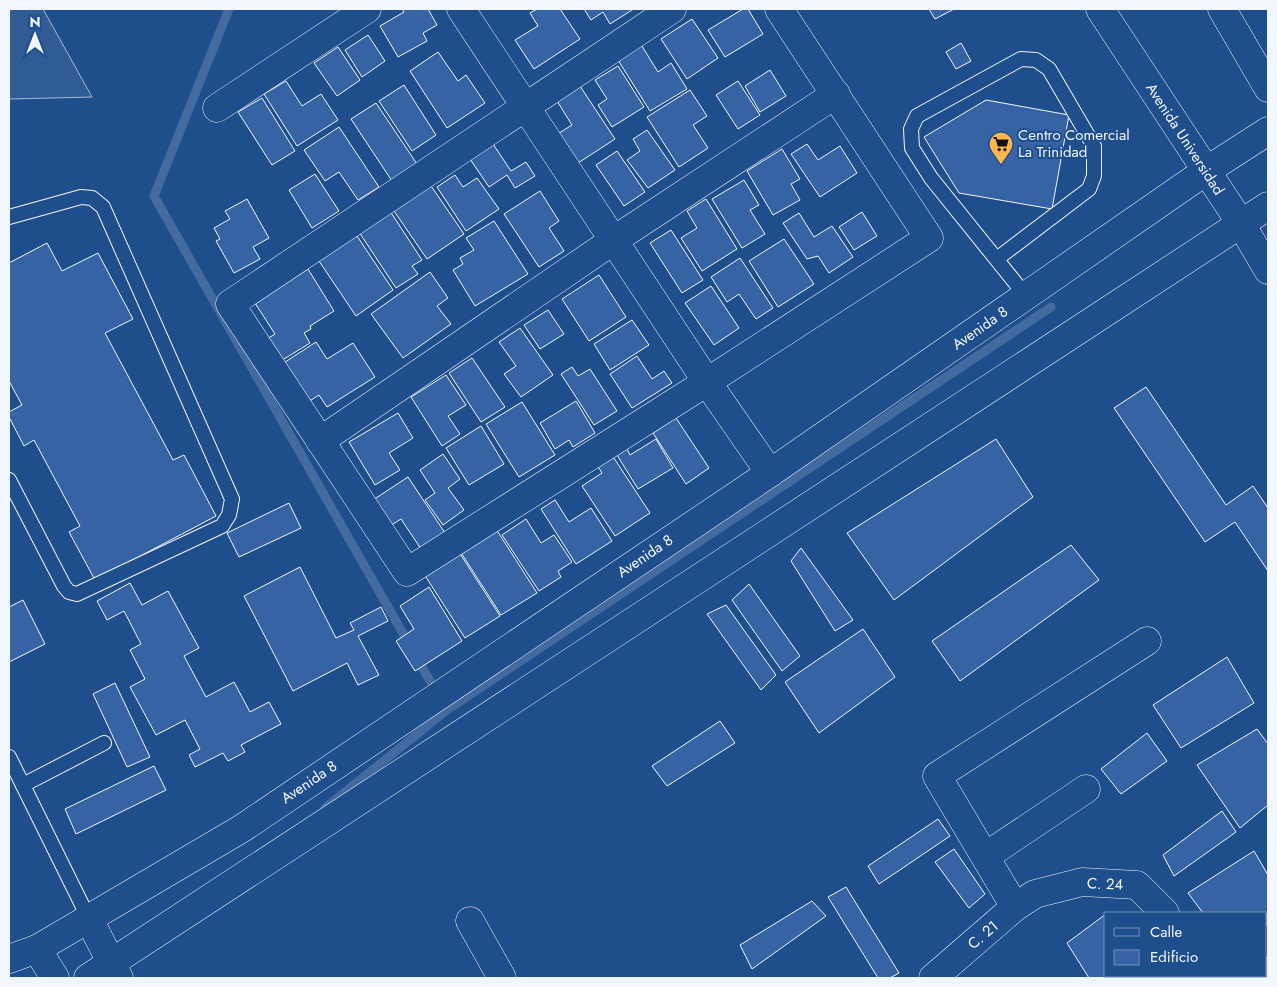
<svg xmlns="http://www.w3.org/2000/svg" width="1277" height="987" font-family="Jost,sans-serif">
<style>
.built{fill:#305b95;stroke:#a8bbd7}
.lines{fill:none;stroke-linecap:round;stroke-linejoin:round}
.stream{stroke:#446ba0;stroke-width:9}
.building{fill:#3563a3;stroke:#f2f6ff}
.lane-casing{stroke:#f2f6ff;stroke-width:16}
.street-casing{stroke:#f2f6ff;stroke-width:29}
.primary-casing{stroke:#f2f6ff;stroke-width:29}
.lane{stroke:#1f4e8c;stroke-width:14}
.street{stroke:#1f4e8c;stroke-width:28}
.primary{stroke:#1f4e8c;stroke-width:28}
.labels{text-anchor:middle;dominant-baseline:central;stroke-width:4;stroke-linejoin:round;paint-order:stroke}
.poi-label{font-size:15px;fill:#f2f6ff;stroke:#1f4e8c;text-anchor:start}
.street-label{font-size:15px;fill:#f2f6ff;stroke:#1f4e8c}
</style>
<rect width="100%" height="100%" fill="#1f4e8c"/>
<path class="built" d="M9,9H43L92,97L9,99Z"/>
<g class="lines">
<g class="stream">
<path d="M229,9L154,196L409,644"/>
<path d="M417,658L430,681"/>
<path d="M325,808L447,710L1051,307"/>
</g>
</g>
<g class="building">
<path d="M402,9H428L437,25L423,33L427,41L398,57L380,26L404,12Z"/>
<path d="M537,9H560L580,39L534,69L515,40L538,26L530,13Z"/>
<path d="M584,9H632V10L610,24L603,12L591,20Z"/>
<path d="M743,9H748L763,34L725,57L708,30Z"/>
<path d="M929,9H954L935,19Z"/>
<path d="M692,19L718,58L687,79L661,39Z"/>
<path d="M368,35L385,61L362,77L345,50Z"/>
<path d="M640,43L658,72L671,63L687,89L650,111L616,57Z"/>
<path d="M961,43L971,61L956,69L946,52Z"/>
<path d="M338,47L360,80L337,96L314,63Z"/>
<path d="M438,52L458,81L466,75L485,103L447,128L410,71Z"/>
<path d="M618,66L644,107L612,127L598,105L607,99L595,80Z"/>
<path d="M770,70L786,96L760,112L745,86Z"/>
<path d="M286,81L302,106L321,94L338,120L297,146L264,94Z"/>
<path d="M738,81L760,115L738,129L716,95Z"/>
<path d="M404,85L436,135L412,151L379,101Z"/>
<path d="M580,86L615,139L575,165L556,135L572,125L557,101Z"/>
<path d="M690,90L707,116L693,125L708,148L679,167L647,117Z"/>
<path d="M262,98L295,151L272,165L238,112Z"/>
<path d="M986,100L1069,115L1052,209L959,193L924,137Z"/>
<path d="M376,103L417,164L392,181L351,119Z"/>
<path d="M339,127L379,187L358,200L339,172L325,181L304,150Z"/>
<path d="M647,130L675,170L648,188L627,160L640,151L633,139Z"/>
<path d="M493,144L511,171L526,162L535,176L515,188L507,175L489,187L470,159Z"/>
<path d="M807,144L818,160L840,146L857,173L820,197L791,154Z"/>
<path d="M782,149L800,179L791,184L800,200L773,215L747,171Z"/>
<path d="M617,151L645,192L624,206L596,165Z"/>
<path d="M315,174L339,211L312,228L289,190Z"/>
<path d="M455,175L463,187L477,178L499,209L466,231L437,187Z"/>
<path d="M744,180L759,205L750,210L765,234L742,248L712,199Z"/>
<path d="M429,183L464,234L427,259L392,208Z"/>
<path d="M540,191L559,221L549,228L564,251L539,267L504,214Z"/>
<path d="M247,199L269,238L253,247L260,259L234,273L216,241L220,239L214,228L230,219L225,211Z"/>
<path d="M706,199L737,249L702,271L681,238L697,228L687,211Z"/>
<path d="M390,211L422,260L412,266L418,274L396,288L359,232Z"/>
<path d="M862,212L877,236L854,250L839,227Z"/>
<path d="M799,213L814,237L832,226L853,257L829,273L818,256L807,259L783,223Z"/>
<path d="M494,221L528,274L475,306L453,270L463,264L460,258L474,250L466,238Z"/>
<path d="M671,230L703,280L682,293L650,243Z"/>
<path d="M355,233L393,290L356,316L317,258Z"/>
<path d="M784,239L814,284L778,307L749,261Z"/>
<path d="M47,243L62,271L98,253L133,319L105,333L173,460L184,455L216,516L95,580L69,532L80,526L34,440L24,446L9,417V412L22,405L9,381V263Z"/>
<path d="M740,258L773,308L756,319L739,294L727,302L711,277Z"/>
<path d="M308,269L334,311L310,326L311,329L304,333L310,343L276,364L262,342L275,334L255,303Z"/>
<path d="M430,272L448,298L437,306L451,324L403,358L371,314Z"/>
<path d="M599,275L626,317L589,341L562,299Z"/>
<path d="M711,286L739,328L714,345L685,303Z"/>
<path d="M548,310L564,334L540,349L524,325Z"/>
<path d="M632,320L649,345L610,370L594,344Z"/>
<path d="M520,328L553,375L521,397L504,374L516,366L499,342Z"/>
<path d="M316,342L327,359L353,343L375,377L327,407L319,395L305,404L279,366Z"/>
<path d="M637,356L652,379L664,371L672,383L632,408L610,374Z"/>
<path d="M472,358L505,407L481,422L449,373Z"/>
<path d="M572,367L578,376L590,369L617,411L594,425L561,374Z"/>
<path d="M446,375L466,405L448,416L460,434L442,446L411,397Z"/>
<path d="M1146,387L1226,505L1253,486L1268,508V571L1235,522L1205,542L1114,408Z"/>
<path d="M576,401L595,433L573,447L569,440L555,449L540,423Z"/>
<path d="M522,402L555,455L519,477L486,424Z"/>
<path d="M398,413L413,438L389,453L400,470L375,485L349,442Z"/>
<path d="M676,418L709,468L686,484L653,433Z"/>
<path d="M481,426L504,464L469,485L446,448Z"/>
<path d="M656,439L673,468L638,489L617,455L627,449L630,455Z"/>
<path d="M996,439L1033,497L894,600L847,533Z"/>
<path d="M610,452L650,513L615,536L582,486L602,473L595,462Z"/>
<path d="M443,454L460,479L448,488L464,510L443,525L425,500L435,493L420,470Z"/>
<path d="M408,477L447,536L423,552L401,519L390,526L373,500Z"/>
<path d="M555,500L569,522L591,508L612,541L576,564L541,509Z"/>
<path d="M289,503L301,528L239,557L227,533Z"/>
<path d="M526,519L541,543L554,535L572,562L558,571L561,577L539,591L502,535Z"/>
<path d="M496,529L537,593L501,615L460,551Z"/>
<path d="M1071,545L1099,580L960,681L932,641Z"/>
<path d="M801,548L853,620L835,631L791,561Z"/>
<path d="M459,552L500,616L465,638L424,574Z"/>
<path d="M300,567L336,638L354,630L350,623L381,607L388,621L358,636L379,675L358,685L347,663L293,691L244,596Z"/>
<path d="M130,583L142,605L168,591L199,648L184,656L206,697L234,682L250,712L269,702L281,724L241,745L245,752L228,761L223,753L195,767L189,755L200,749L185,720L156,735L130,687L145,679L130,650L141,644L124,611L107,620L97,601Z"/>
<path d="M749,584L800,656L782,671L732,600Z"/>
<path d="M429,587L462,641L415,671L396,641L414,629L400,606Z"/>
<path d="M23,600L45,644L9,662V607Z"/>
<path d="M726,605L776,675L761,690L707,614Z"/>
<path d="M863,629L895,677L819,733L785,682Z"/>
<path d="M1227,657L1254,703L1181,748L1153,705Z"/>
<path d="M115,683L150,757L127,767L93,694Z"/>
<path d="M720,721L735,743L667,786L652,766Z"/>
<path d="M1257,729L1268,744V805L1240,828L1197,765Z"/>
<path d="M1147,733L1167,761L1121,794L1101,769Z"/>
<path d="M154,766L166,790L76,834L65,809Z"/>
<path d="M1222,811L1236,832L1174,876L1163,855Z"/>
<path d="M938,819L950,836L879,884L868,866Z"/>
<path d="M954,849L985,894L969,908L935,862Z"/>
<path d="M1254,851L1268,875V924L1266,925V913H1203L1188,893Z"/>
<path d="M846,887L899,973L890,978H878L828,897Z"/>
<path d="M812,901L826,916L752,969L740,945Z"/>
<path d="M1106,914V976H1152L1148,978H1089L1067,943Z"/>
<path d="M1268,956V978L1235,977L1266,976V958Z"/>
</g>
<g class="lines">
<defs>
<g id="lane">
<path d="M9,217L81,197L92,198L103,207L232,499L229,515L222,526L77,594L69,592L64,586L9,480"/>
<path d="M998,258L1089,189L1094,176V146L1049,69L1036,60L1021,59L917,116L911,129L912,148L931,178L1026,296"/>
<path d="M9,757L88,917"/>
<path d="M23,785L104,743"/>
</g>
<g id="street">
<path d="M461,9L707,382L770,473"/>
<path d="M672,9L230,304L407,572L707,382L929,238L779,9"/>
<path d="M217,108L367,9"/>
<path d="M320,441L614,240L836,94"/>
<path d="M986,856L1086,789"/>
<path d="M1015,907L937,776L1147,641"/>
<path d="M88,917L119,978"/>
<path d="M470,921L502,978"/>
<path d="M37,949L55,978"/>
<path d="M9,959L37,949L241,829L770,473L1206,171L1268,131"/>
<path d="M1207,976L1208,978"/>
<path d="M88,978L1268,206"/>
<path d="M933,978L1015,907L1035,894L1082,882L1137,885L1165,913"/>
</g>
<g id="primary">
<path d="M1100,9L1240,222L1268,270"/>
<path d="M1222,9L1268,88"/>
</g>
</defs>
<use href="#lane" class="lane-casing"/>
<use href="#street" class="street-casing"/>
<use href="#primary" class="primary-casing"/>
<use href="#lane" class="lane"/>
<use href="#street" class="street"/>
<use href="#primary" class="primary"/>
</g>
<defs>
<symbol id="supermarket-pin" viewBox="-11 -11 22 30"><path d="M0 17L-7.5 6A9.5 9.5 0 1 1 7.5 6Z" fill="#ffb74d" stroke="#1f4e8c"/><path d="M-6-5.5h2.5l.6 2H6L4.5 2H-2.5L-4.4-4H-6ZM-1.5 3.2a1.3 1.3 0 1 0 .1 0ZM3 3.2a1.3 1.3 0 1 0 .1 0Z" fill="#111"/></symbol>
</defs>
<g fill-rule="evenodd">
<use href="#supermarket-pin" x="987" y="130" width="28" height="38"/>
</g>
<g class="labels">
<g class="poi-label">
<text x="1018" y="135">Centro Comercial<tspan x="1018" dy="17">La Trinidad</tspan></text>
</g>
<g class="street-label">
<text transform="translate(1185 139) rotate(57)">Avenida Universidad</text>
<text transform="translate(980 328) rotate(-35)">Avenida 8</text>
<text transform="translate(645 556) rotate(-34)">Avenida 8</text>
<text transform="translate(309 782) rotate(-34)">Avenida 8</text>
<text transform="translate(1105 884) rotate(2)">C. 24</text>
<text transform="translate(983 935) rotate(-41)">C. 21</text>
</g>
</g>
<rect width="1277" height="987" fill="none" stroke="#f2f6ff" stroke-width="20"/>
<rect x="1104" y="912" width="162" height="65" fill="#1f4e8c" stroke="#7391ba"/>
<rect x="1114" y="928" width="25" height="8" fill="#1f4e8c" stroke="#7391ba"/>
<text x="1150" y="937" font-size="15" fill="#f2f6ff">Calle</text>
<rect x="1114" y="950" width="25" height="15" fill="#3563a3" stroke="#7391ba"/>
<text x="1150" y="962" font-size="15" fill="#f2f6ff">Edificio</text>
<g transform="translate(35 35)" stroke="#1f4e8c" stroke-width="4" paint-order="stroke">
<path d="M0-4L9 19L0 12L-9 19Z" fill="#f2f6ff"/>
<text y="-8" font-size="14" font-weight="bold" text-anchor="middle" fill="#f2f6ff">N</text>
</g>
</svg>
